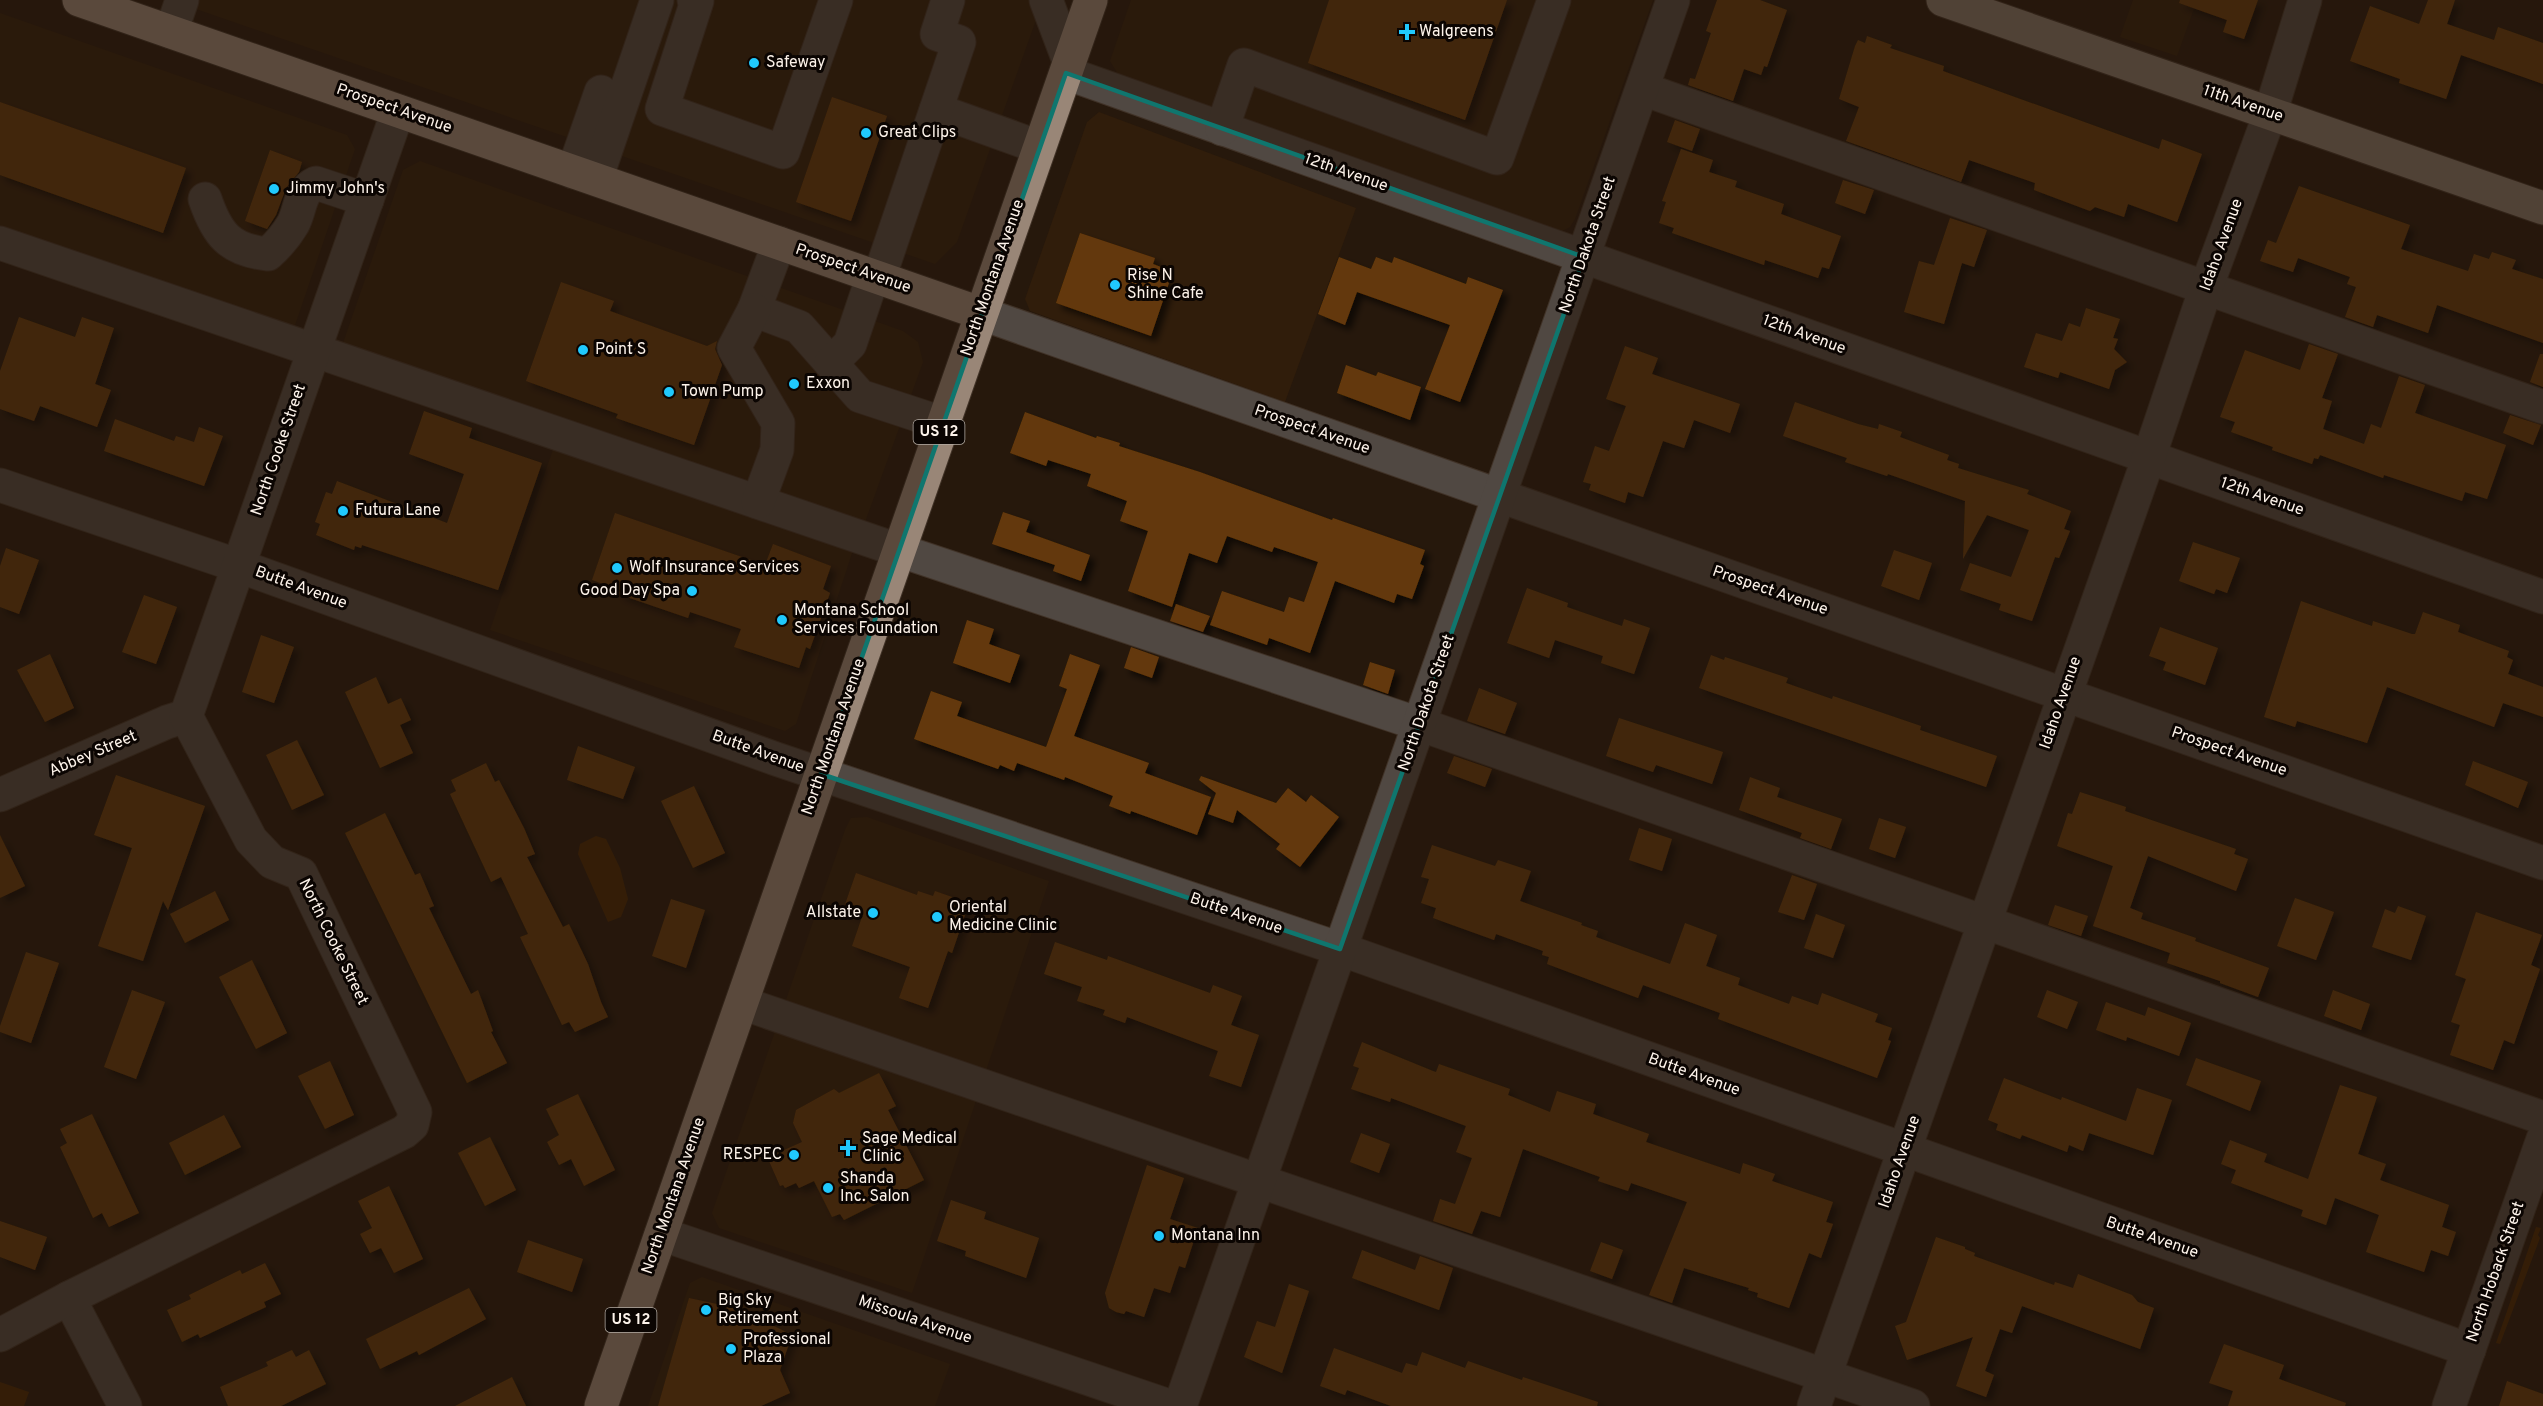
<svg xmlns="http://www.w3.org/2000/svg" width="2543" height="1406" font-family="Overpass,sans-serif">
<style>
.built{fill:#301d0b}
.green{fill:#462502}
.building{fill:#633809;filter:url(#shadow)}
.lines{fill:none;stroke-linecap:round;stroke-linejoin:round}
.minor-casing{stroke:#403227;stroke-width:35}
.major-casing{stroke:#403227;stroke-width:35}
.highway-casing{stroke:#403227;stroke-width:35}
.minor{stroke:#504842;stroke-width:33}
.major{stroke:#847568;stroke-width:33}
.highway{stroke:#998677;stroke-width:33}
.marked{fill:none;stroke:#0f766e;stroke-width:4.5;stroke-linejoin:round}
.poi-dot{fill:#20c9fd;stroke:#0b0502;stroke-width:2}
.labels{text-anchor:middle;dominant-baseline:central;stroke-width:6;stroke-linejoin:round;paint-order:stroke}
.shield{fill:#0b0502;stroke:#b4aca4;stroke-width:1.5}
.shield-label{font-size:15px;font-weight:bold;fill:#fdf3ea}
.poi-label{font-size:16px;fill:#fdf3ea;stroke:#0b0502;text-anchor:start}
.street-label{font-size:16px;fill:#fdf3ea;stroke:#0b0502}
</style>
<defs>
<filter id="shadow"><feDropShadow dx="5.5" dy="5.5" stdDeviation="3" flood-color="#0009"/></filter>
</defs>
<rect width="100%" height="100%" fill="#26180c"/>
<g class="built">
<path d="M170,0H1043L957,242L935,264Z"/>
<path d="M1131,0H1653L1575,219L1570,227L1562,231H1551L1118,74L1110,61Z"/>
<path d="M2133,0H2197L2177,56L2120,37Z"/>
<path d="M0,13L347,135L355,149L293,331L0,229Z"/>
<path d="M1099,112L1356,208L1285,402L1030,311L1025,299L1087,122Z"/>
<path d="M420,161L903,331L918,342L923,362L865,522L342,346L403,170Z"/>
<path d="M555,444L854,547L796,724L785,731L490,630Z"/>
<path d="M867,817L1049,881L912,1293L719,1228L712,1213L845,830L851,818Z"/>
<path d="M702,1277L950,1364L935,1406H648L690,1283Z"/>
</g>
<g class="green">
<path d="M596,836L606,839L620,868L628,899L621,917L608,922L578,854L580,844Z"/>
<path d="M2536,1227L2541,1228L2538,1235L2540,1238L2500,1344L2496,1343Z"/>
<path d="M0,1382L29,1392L24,1406H0Z"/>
</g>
<g class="building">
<path d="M1329,0H1507L1465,120L1308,63Z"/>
<path d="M1717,0H1760L1787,10L1767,67L1764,66L1761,75L1744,69L1733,101L1688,85L1690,78L1695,79L1711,33L1706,31Z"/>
<path d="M2180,0H2258L2244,39L2223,32L2227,20L2179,3Z"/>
<path d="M2428,0H2455L2447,24L2494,40L2498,27L2543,43V84L2461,55L2446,99L2399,83L2400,79L2350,61L2370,6L2419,24Z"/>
<path d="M1867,36L1892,45L1890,48L1944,66L1943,71L2159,149L2162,139L2202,154L2177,222L2128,204L2124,217L2095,207L2090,211L2034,190L2035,183L1969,160L1961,182L1846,141L1859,107L1839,99L1855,46L1858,40L1865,43Z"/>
<path d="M832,97L887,116L851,221L796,202Z"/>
<path d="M0,102L186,168L163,233L0,175Z"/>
<path d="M1675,120L1700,129L1692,151L1667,142Z"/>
<path d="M1681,149L1713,160L1709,172L1737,181L1735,187L1784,204L1781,214L1841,236L1829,269L1822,267L1818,278L1765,260L1764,265L1672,233L1674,228L1659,223L1666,202L1662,201Z"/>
<path d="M270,150L302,162L299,172L286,188L276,215L267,229L245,221Z"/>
<path d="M1843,180L1874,190L1865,214L1835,203Z"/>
<path d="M2299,186L2410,225L2401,249L2468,271L2474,254L2489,259L2492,252L2516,260L2512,269L2543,279V343L2437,305L2428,333L2377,315L2373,327L2345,317L2356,287L2347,284L2350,277L2298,258L2293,272L2260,261L2268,240L2276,243Z"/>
<path d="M1950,218L1987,230L1974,267L1962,263L1944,324L1904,312L1919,261L1934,265Z"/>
<path d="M1080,233L1155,258L1153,264L1161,267L1158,276L1170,280L1151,336L1056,303Z"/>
<path d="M1339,257L1371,269L1376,257L1392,263L1394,257L1466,284L1468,277L1503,290L1460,402L1425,389L1450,325L1357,292L1345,325L1318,314Z"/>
<path d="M561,282L614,301L610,311L707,346L717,341L715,349L722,365L694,445L616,418L618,414L526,381Z"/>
<path d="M2086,308L2120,319L2113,338L2118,339L2114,349L2127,362L2115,370L2109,389L2060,372L2058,378L2024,367L2036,333L2062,341L2069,323L2080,327Z"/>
<path d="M19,317L75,337L82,317L114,328L95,384L111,390L97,427L40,406L34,421L0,409V371Z"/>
<path d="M2309,344L2338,354L2322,398L2332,401L2323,429L2364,444L2371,424L2381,428L2399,376L2425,385L2415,413L2506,445L2487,499L2465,492L2462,501L2384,475L2383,478L2320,455L2318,459L2314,458L2312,464L2272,450L2273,447L2231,432L2235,422L2220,417L2245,350L2300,370Z"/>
<path d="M1625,346L1658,358L1652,374L1740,404L1730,433L1694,420L1684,448L1663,441L1643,497L1628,492L1625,503L1589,490L1591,484L1583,482L1595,446L1609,451L1626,406L1606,399Z"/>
<path d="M2540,354H2543V387L2530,382Z"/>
<path d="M1346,365L1376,376L1378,372L1421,387L1410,420L1337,393Z"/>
<path d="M1795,402L1858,424L1878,429L1879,424L1902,432L1900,437L1949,455L1947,460L1959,464L1958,468L2029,490L2027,494L2071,511L2064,529L2070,531L2059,558L2055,557L2032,621L1999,610L2001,604L1960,590L1970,563L2011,577L2029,530L1987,515L1963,559L1965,501L1888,474L1887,476L1845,462L1847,458L1783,436Z"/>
<path d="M424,411L472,428L469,438L542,463L498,590L362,545L361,548L355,546L354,550L316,535L320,524L315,522L326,492L332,494L337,481L447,523L464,474L409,454Z"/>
<path d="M1025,412L1096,438L1097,436L1120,443L1119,446L1200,472L1332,520L1333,518L1425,550L1420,564L1424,566L1412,599L1397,594L1394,603L1335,581L1310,653L1269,638L1267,645L1210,625L1222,591L1284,612L1289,597L1304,602L1318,562L1274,547L1272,552L1227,536L1217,563L1189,553L1172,607L1128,591L1148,531L1120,521L1127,501L1087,486L1091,474L1048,460L1046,466L1010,453Z"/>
<path d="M2510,415L2541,425L2533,445L2503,433Z"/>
<path d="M115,419L174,441L176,436L194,442L199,427L223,436L204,486L104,451Z"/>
<path d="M1003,512L1030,521L1026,532L1090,555L1081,581L1053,571L1055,565L992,544Z"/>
<path d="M615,513L765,565L773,544L831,566L823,589L830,593L810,649L806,647L799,668L734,647L741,629L690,612L688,618L618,594L620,590L592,580Z"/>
<path d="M2193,542L2240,558L2227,593L2216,589L2214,594L2179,581Z"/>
<path d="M6,548L39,560L19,614L0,607V566Z"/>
<path d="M1894,550L1932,563L1919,600L1881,586Z"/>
<path d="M1527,588L1568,603L1567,607L1622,626L1624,619L1650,628L1634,674L1601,663L1603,656L1555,640L1549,658L1507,643Z"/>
<path d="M144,595L177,607L156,664L122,652Z"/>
<path d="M2301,601L2372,626L2373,621L2412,634H2415L2423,612L2460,625L2458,632L2509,651L2507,657L2513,660L2508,674L2543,687V717L2503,703L2494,727L2387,687L2367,743L2297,721L2295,727L2264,717Z"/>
<path d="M1176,604L1210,616L1203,632L1170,621Z"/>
<path d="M967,620L994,629L989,644L1020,655L1010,683L953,663Z"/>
<path d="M2160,627L2218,648L2205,685L2163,670L2166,662L2149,656Z"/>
<path d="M261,635L294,647L274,703L242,692Z"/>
<path d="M1131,647L1159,657L1152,678L1124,668Z"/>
<path d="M50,654L74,708L45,722L17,670Z"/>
<path d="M1070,654L1100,665L1074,736L1149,763L1145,773L1211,797L1197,835L1131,811L1130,814L1109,806L1113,796L1065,777L1064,780L1017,763L1014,771L1000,765L998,769L914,739L931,691L962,702L957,716L1046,747L1067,689L1059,686Z"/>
<path d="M1711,655L1724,660L1725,657L1788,678L1786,683L1832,699L1833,696L1921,726L1920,730L1997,756L1986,787L1699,688Z"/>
<path d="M1370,662L1395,670L1388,694L1363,685Z"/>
<path d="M376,677L388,704L401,698L411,720L400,725L413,753L380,768L345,692Z"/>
<path d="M1479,688L1517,703L1505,734L1467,721Z"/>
<path d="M1619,718L1723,752L1712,784L1656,765L1653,772L1606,756Z"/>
<path d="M297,740L324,795L292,810L266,755Z"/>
<path d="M578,746L635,767L623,799L567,780Z"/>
<path d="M1454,756L1492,769L1485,787L1447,773Z"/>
<path d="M2473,761L2528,782L2518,808L2465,785Z"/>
<path d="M486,763L495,782L499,780L524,828L535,854L527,857L563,927L569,924L588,964L601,1002L608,1017L575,1032L569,1022L562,1025L520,937L528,934L501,877L491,882L450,794L456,791L451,780Z"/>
<path d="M116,775L205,806L168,910L163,901L143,961L98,946L132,848L94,835Z"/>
<path d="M1201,776L1276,803L1288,788L1306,802L1311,795L1339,817L1300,867L1276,849L1280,844L1237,810L1233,823L1208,814L1216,793L1199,780Z"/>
<path d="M1750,777L1780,788L1777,797L1842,819L1831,849L1800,838L1802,833L1739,810Z"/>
<path d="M694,786L725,853L693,868L661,801Z"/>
<path d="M2080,792L2126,807L2125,811L2236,849L2234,854L2248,859L2236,891L2148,856L2130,908L2143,913L2141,919L2196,938L2195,941L2269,968L2258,997L2220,983V981L2167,963L2170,953L2093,926L2113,866L2057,846L2068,813L2072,814Z"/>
<path d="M385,813L415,875L420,873L434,906L429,908L471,994L478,990L493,1031L491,1032L507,1063L467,1083L345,833Z"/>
<path d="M1879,818L1906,827L1895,858L1869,849Z"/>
<path d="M1639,828L1672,839L1662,871L1629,860Z"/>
<path d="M0,835L25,886L0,898Z"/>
<path d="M1432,845L1495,866L1498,860L1531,871L1520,901L1582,923L1581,925L1598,931L1596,937L1670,964L1685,923L1717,935L1706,966L1740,978L1738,985L1789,1004L1792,996L1818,1005L1822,993L1878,1014L1875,1022L1892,1028L1888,1040L1891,1041L1877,1078L1718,1019L1720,1013L1643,985L1638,998L1547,964L1549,957L1542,955L1543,951L1496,934L1494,940L1433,918L1436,908L1421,903L1429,879L1421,877Z"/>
<path d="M856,873L917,895L918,891L933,896L935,891L969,903L952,953L948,951L928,1008L899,998L910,967L852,946L862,917L843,910Z"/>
<path d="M1792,875L1817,884L1804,920L1778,912Z"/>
<path d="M215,891L229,920L185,943L170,914Z"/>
<path d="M2295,898L2334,912L2316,960L2277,946Z"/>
<path d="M671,899L705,910L686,968L652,956Z"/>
<path d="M2055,905L2088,916L2081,936L2048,925Z"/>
<path d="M2398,906L2426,916L2411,960L2372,947L2385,909L2395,913Z"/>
<path d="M2476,912L2542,935L2531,965L2540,969L2514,1044L2504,1040L2493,1070L2450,1055L2460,1025L2451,1022L2466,979L2455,975Z"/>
<path d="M1816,914L1845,925L1833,958L1804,948Z"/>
<path d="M1055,942L1107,960L1108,956L1210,993L1213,985L1242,996L1231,1025L1259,1035L1241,1087L1209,1076L1218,1051L1127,1017L1125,1023L1103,1015L1105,1010L1077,1001L1082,987L1044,974Z"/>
<path d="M26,952L59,963L31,1043L0,1032V1026Z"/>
<path d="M252,960L287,1033L256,1049L219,977Z"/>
<path d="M132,990L165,1002L136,1079L104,1067Z"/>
<path d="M2047,990L2078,1002L2067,1029L2037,1017Z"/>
<path d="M2333,990L2370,1004L2361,1030L2324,1016Z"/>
<path d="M2106,1002L2145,1016L2148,1007L2191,1023L2179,1056L2127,1037L2126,1041L2096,1030Z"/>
<path d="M1362,1042L1433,1071L1436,1072L1439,1064L1510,1089L1508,1095L1550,1112L1557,1091L1596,1104L1593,1114L1649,1134L1646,1142L1740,1174L1743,1163L1775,1174L1772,1181L1833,1202L1826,1222L1833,1224L1821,1258L1809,1253L1789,1308L1757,1297L1758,1293L1748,1290L1749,1288L1684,1268L1672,1303L1649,1295L1687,1202L1631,1183L1628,1191L1598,1181L1600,1177L1523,1149L1500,1217L1481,1211L1472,1234L1433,1221L1440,1199L1455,1204L1472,1158L1456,1152L1466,1126L1391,1098L1390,1102L1351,1089L1359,1068L1353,1066Z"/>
<path d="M2196,1058L2261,1081L2250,1111L2186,1085Z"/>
<path d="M330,1061L354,1115L325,1129L298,1076Z"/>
<path d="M879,1073L896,1106L888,1110L924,1180L844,1220L840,1214L832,1217L814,1181L799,1188L796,1183L785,1188L783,1185L780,1186L769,1161L777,1157L775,1154L802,1142L793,1123L796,1110L834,1089L839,1093Z"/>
<path d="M2004,1078L2061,1100L2062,1097L2126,1121L2137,1088L2172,1100L2153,1155L2089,1133L2083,1151L2069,1145L2067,1152L2022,1135L2020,1139L1996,1130L1998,1124L1988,1120Z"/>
<path d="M2340,1085L2377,1097L2358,1154L2386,1164L2380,1180L2449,1205L2442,1227L2456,1232L2448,1256L2431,1250L2424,1272L2366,1252L2379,1215L2335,1198L2326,1225L2301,1216L2303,1210L2231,1183L2236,1170L2221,1164L2230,1140L2267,1154L2264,1162L2308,1179Z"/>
<path d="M578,1094L615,1170L584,1186L571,1159L559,1165L547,1142L559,1135L546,1109Z"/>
<path d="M92,1114L139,1213L109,1227L102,1213L93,1218L60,1147L67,1143L60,1129Z"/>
<path d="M224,1115L241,1147L185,1175L169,1143Z"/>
<path d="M1361,1133L1390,1144L1379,1173L1350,1162Z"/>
<path d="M490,1137L516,1190L485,1206L458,1153Z"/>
<path d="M1147,1165L1184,1178L1170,1219L1198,1228L1185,1268L1179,1266L1170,1293L1154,1288L1144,1317L1126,1311L1124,1314L1116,1312L1109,1308L1105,1293Z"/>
<path d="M389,1186L423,1259L394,1273L381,1248L370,1253L360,1234L372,1228L358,1201Z"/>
<path d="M951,1200L986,1212L984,1219L1039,1238L1026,1278L965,1256L966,1251L937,1241Z"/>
<path d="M0,1221L47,1237L35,1270L0,1257Z"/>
<path d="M1936,1237L1965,1247V1249L1975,1253L1974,1256L2054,1285L2055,1282L2073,1288L2078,1274L2132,1295L2138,1302L2154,1308L2140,1349L2022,1306L2012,1333L2000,1329L1985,1371L1994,1375L1986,1397L1956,1386L1973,1337L1907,1360L1895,1326L1906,1322Z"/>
<path d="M528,1240L583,1259L572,1292L517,1272Z"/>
<path d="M1601,1242L1623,1250L1612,1279L1590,1271Z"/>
<path d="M1362,1250L1415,1270L1420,1256L1453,1268L1439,1310L1352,1278Z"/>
<path d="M265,1263L281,1294L264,1302L266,1307L200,1338L198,1334L182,1342L167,1310L191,1299L189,1295L240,1270L242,1274Z"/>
<path d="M1289,1284L1309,1291L1282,1373L1244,1357L1257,1321L1275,1327Z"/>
<path d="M469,1288L486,1319L419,1355L417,1351L380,1369L366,1339Z"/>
<path d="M689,1298L740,1309L792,1335L780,1370L790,1393L761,1406H658Z"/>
<path d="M2224,1344L2284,1365L2279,1379L2346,1403L2345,1406H2228L2233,1391L2209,1383Z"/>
<path d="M1334,1348L1402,1373L1406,1363L1417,1366L1422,1352L1465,1368L1468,1361L1522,1380L1523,1377L1598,1402L1597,1406H1391L1347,1390L1345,1395L1320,1386Z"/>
<path d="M292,1350L296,1357L309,1350L326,1384L281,1406H228L220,1387L268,1366L266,1362Z"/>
<path d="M512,1377L526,1406H455Z"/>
<path d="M2507,1381L2543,1394V1406H2499Z"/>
</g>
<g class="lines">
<defs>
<g id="minor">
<path d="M694,0L697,1L662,109L783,152L836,0"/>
<path d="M1046,0L1069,61"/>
<path d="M171,32L182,0"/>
<path d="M1066,73L2543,597"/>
<path d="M1643,89L2543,407"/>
<path d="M936,110L1039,147"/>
<path d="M1222,129L1244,65L1497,158L1554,0"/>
<path d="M573,172L601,92"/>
<path d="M596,179L657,0"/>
<path d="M205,199C217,234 229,250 268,254C278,245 286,236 293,224C301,209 299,191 316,183L367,200"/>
<path d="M0,243L898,550L1419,724L2543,1118"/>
<path d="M779,243L754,310L799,327L860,396L942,423"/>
<path d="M879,278L959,42L937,34L948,0"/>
<path d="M754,310L734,348L778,423L777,450L758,502"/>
<path d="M980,313L2543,863"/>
<path d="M831,363L850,344L873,276"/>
<path d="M0,485L239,566L776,759L1340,949L2469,1350"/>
<path d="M0,795L167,722L186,716"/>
<path d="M742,1003L1913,1406"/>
<path d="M661,1234L1169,1406"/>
<path d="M69,1298L125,1406"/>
<path d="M0,1335L69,1298L404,1132L412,1125L415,1112L301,874L272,862L251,840L186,716L398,111"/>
<path d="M1180,1406L1673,0"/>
<path d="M1814,1406L2149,457L2206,288L2270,114L2305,0"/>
<path d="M2449,1406L2543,1139"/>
</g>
<path id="major" d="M1943,0L2543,208"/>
<g id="highway">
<path d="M79,0L980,313"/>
<path d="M601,1406L1091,0"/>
</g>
</defs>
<use href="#minor" class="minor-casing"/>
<use href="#major" class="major-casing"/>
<use href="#highway" class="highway-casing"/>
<use href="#minor" class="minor"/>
<use href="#major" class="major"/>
<use href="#highway" class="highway"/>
</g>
<path d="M0 0H2543V1406H0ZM1066,73L1584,257L1340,949L821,774Z" fill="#26180c" fill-opacity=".55" fill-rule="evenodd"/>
<path class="marked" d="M1066,73L1584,257L1340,949L821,774Z"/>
<g class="poi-dot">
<path d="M1404 23h6v6h6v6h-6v6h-6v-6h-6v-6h6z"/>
<circle cx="754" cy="63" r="6"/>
<circle cx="866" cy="133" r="6"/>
<circle cx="274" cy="189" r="6"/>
<circle cx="1115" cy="285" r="6"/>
<circle cx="583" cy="350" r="6"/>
<circle cx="794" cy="384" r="6"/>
<circle cx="669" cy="392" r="6"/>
<circle cx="343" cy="511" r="6"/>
<circle cx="617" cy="568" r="6"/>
<circle cx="692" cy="591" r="6"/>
<circle cx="782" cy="620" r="6"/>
<circle cx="873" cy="913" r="6"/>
<circle cx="937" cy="917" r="6"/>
<path d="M845 1139h6v6h6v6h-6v6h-6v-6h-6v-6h6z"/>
<circle cx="794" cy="1155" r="6"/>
<circle cx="828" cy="1188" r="6"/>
<circle cx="1159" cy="1236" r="6"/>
<circle cx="706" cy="1310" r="6"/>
<circle cx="731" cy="1349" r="6"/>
</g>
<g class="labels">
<g class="shield">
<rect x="913.5" y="420" width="51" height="24" rx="4.5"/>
<rect x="605.5" y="1308" width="51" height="24" rx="4.5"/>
</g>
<g class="shield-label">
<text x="939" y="432">US 12</text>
<text x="631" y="1320">US 12</text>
</g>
<g class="poi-label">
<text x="1419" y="32">Walgreens</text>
<text x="766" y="63">Safeway</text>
<text x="878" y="133">Great Clips</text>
<text x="286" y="189">Jimmy John's</text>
<text x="1127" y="276">Rise N<tspan x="1127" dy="18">Shine Cafe</tspan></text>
<text x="595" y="350">Point S</text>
<text x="806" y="384">Exxon</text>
<text x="681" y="392">Town Pump</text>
<text x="355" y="511">Futura Lane</text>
<text x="629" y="568">Wolf Insurance Services</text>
<text x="680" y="591" text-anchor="end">Good Day Spa</text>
<text x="794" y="611">Montana School<tspan x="794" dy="18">Services Foundation</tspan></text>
<text x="949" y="908">Oriental<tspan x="949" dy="18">Medicine Clinic</tspan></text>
<text x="861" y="913" text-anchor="end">Allstate</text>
<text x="862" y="1139">Sage Medical<tspan x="862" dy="18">Clinic</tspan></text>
<text x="782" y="1155" text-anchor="end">RESPEC</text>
<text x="840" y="1179">Shanda<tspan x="840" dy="18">Inc. Salon</tspan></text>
<text x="1171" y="1236">Montana Inn</text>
<text x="718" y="1301">Big Sky<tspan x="718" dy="18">Retirement</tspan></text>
<text x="743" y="1340">Professional<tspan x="743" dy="18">Plaza</tspan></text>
</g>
<g class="street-label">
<text transform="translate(2243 104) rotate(19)">11th Avenue</text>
<text transform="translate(394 109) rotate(19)">Prospect Avenue</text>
<text transform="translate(1346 173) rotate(19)">12th Avenue</text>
<text transform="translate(1588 245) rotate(-71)">North Dakota Street</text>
<text transform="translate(2222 245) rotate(-70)">Idaho Avenue</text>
<text transform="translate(853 269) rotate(19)">Prospect Avenue</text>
<text transform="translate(993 278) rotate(-71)">North Montana Avenue</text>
<text transform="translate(1804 335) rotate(20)">12th Avenue</text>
<text transform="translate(1312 430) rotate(19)">Prospect Avenue</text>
<text transform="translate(279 450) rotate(-71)">North Cooke Street</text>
<text transform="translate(2262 497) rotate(19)">12th Avenue</text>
<text transform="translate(301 588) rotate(20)">Butte Avenue</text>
<text transform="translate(1770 591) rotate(19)">Prospect Avenue</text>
<text transform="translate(1427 703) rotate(-71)">North Dakota Street</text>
<text transform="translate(2061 703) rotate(-71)">Idaho Avenue</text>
<text transform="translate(834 737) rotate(-71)">North Montana Avenue</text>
<text transform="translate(758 752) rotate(20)">Butte Avenue</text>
<text transform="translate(2229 752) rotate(19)">Prospect Avenue</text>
<text transform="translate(93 754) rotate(-23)">Abbey Street</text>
<text transform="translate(1236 914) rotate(19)">Butte Avenue</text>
<text transform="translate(333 942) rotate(64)">North Cooke Street</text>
<text transform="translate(1694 1075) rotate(20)">Butte Avenue</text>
<text transform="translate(1900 1162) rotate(-71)">Idaho Avenue</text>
<text transform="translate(674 1196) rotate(-71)">North Montana Avenue</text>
<text transform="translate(2152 1238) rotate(19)">Butte Avenue</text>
<text transform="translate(2496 1272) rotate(-71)">North Hoback Street</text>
<text transform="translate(915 1320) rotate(19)">Missoula Avenue</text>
</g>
</g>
</svg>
